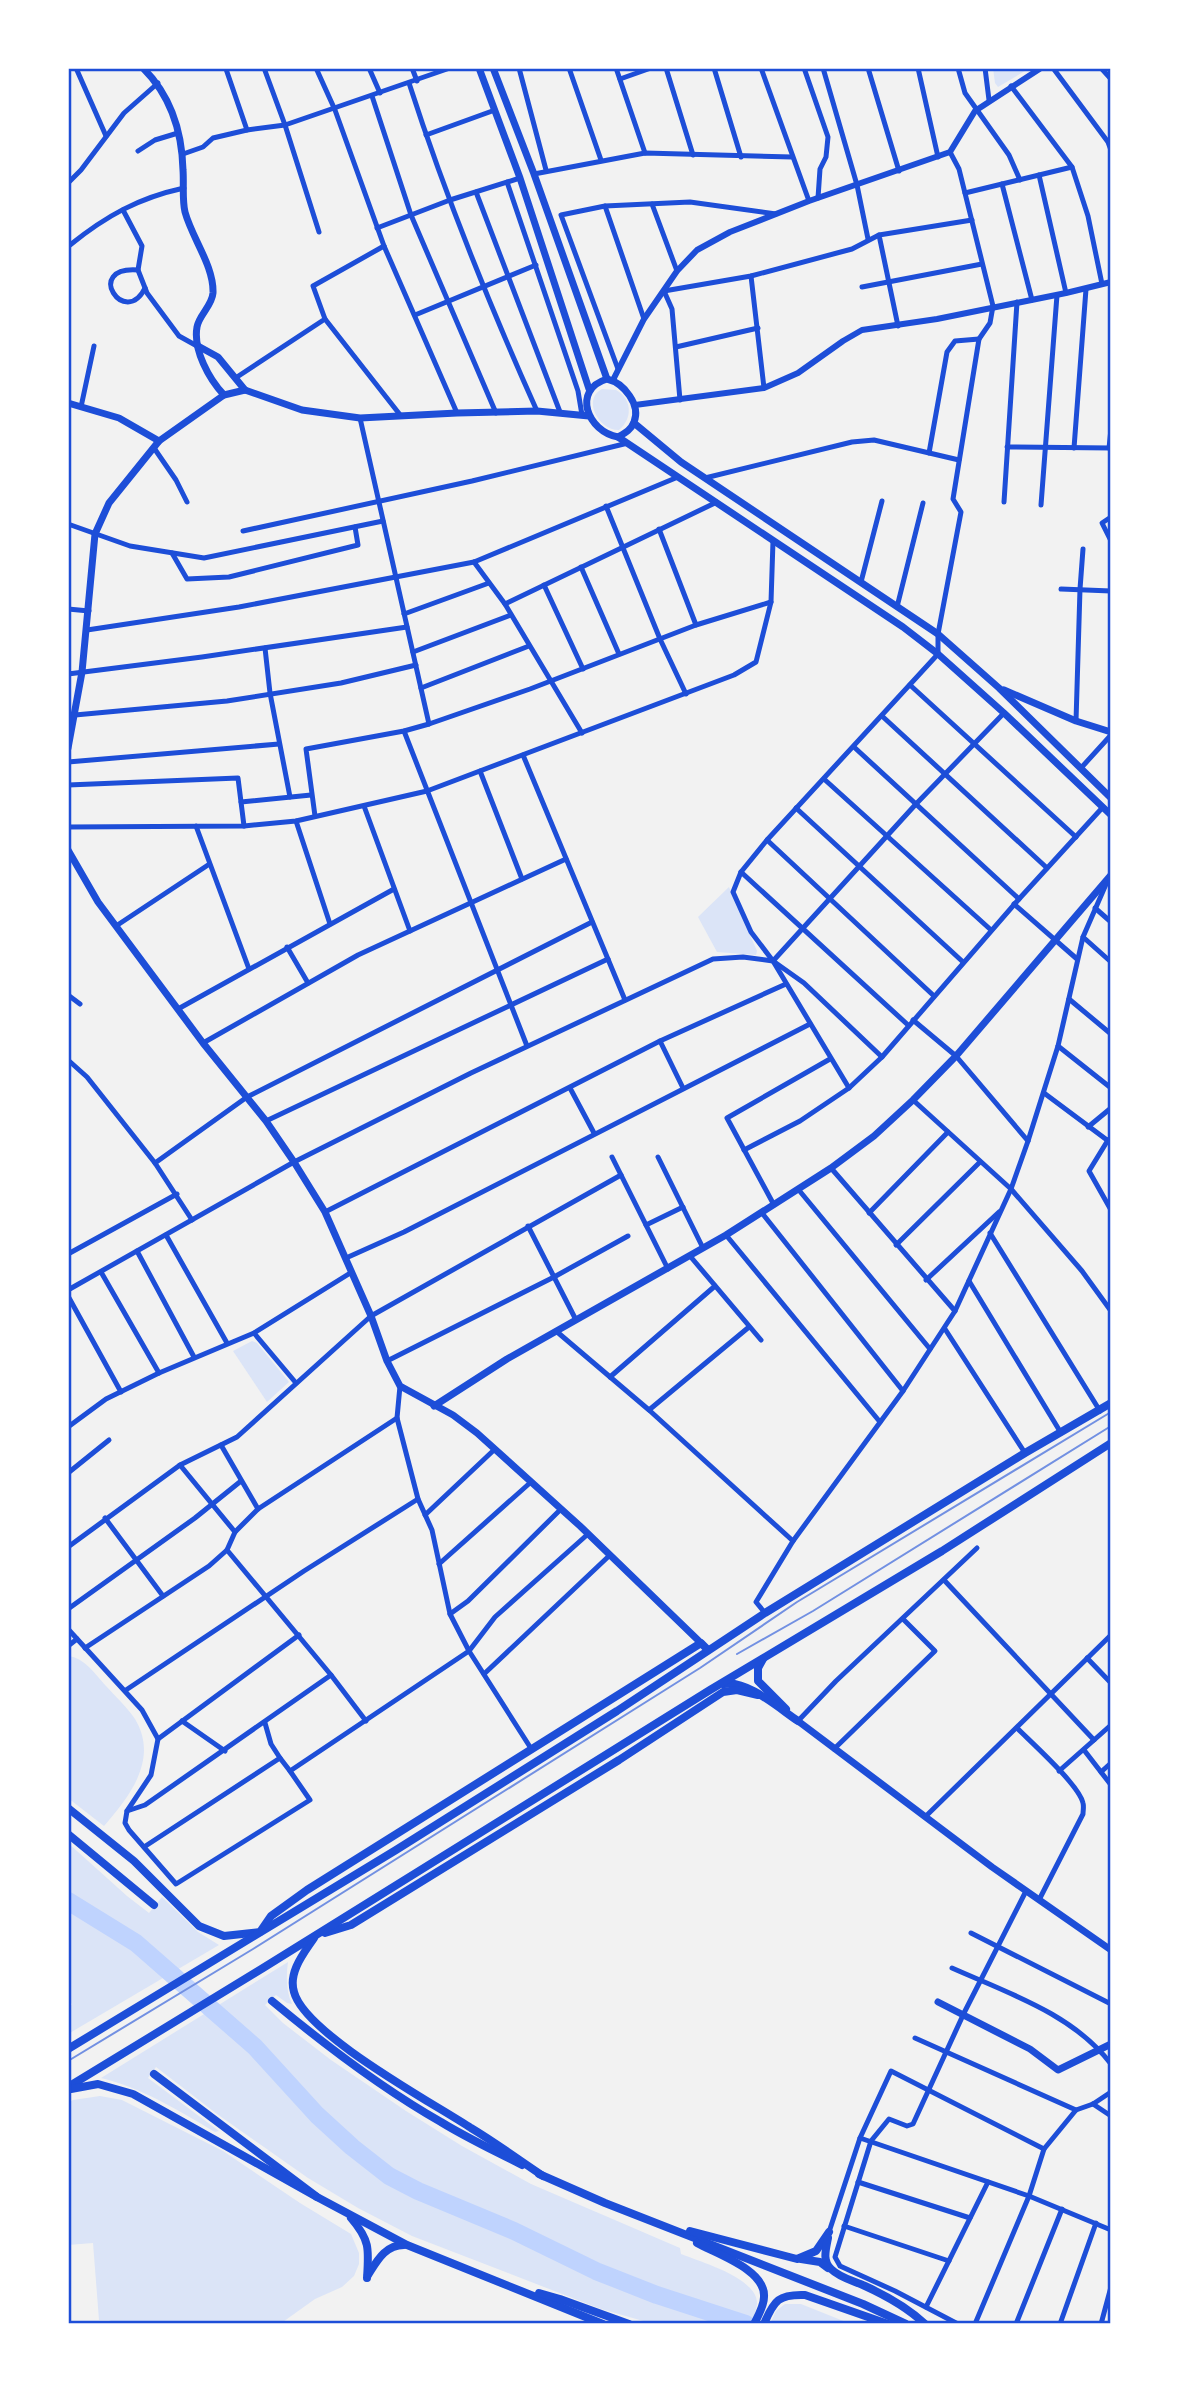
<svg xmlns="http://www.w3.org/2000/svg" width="1179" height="2392" font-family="'Fira Sans Condensed',sans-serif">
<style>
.green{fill:#dbe4f7}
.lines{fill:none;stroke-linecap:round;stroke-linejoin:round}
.river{stroke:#bfd3fe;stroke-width:18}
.minor{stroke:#1d4ed8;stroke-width:5}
.tertiary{stroke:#1d4ed8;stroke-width:6}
.secondary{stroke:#1d4ed8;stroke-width:7}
.primary{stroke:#1d4ed8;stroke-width:8}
.trunk{stroke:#1d4ed8;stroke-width:8}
.tram{stroke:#7290e2;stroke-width:2}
.neatline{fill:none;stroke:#1d4ed8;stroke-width:2.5}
</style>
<rect width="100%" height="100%" fill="#f2f2f2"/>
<g class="green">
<path d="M993,68H1030L998,87L995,83Z"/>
<path d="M602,389L616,390C632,399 633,418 619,430C600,431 581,400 602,389Z"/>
<path d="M729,887L757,951L756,955L717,952L698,917Z"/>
<path d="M252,1341L257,1343L289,1382L267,1402L233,1351Z"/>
<path d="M68,1656C85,1658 95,1674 106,1686C115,1696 127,1707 135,1719C159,1759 130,1796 104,1826L68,1798Z"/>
<path d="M68,1843L127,1896L149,1913L162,1897L198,1932L219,1945L68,2034V2011L72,2004L68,2001Z"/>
<path d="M288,1962C286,1976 286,1991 292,2004L287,2003L276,1995L265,2005L283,2023L331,2060L406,2111L462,2146L531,2184L680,2248L681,2254C701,2262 757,2278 757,2303C757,2309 753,2317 750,2324H654L601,2309L412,2236L358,2208L308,2178L217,2114L156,2067L148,2078L219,2131L215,2132C178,2110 142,2088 101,2078Z"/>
<path d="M100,2096L122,2100L223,2151L300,2203L351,2234L359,2253V2264L354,2276L342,2287L315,2299L280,2324H117L109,2320H99L93,2243L68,2245V2103L73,2100Z"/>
<path d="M785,2304H801L851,2324H770L776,2311Z"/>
</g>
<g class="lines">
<path class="river" d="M68,1901L136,1943L255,2047L317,2115L352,2147L389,2176L418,2191L514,2231L596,2271L657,2295L746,2324"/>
<g class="minor">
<path d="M76,68L106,136"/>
<path d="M264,68L285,125L319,232"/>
<path d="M316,68L335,110L384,246L457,413"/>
<path d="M369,68L380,93"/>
<path d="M412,68L417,81"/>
<path d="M519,68L546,170"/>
<path d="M569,68L601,160"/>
<path d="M616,68L645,153"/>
<path d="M666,68L693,155"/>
<path d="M714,68L741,157"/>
<path d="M761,68L809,201"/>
<path d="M804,68L828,137L826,157L820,169L818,198"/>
<path d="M823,68L857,185L868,239"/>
<path d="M868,68L899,171"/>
<path d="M918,68L938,157"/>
<path d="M958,68L965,93L1009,155L1020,180"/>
<path d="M985,68L989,100"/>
<path d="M1053,68L1108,142L1111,150"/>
<path d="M1101,68L1111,79"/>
<path d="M226,69L247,130"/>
<path d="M620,79L651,68"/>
<path d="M409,83C445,195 489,304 537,411"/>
<path d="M1011,86L1072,167L1088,216L1102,284"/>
<path d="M372,96L411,215L496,413"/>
<path d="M426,135L495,110"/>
<path d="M138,151L155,140L178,133"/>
<path d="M183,154L203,147L213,138L247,130L285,125L450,68"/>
<path d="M534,174L645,153L792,157"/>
<path d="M1039,175L1066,293"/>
<path d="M507,182L578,391L582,415"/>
<path d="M68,183L81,170L124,113L158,83"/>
<path d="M1002,184L1032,300"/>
<path d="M476,192L560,412"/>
<path d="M965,193L1072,167"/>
<path d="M652,204L677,271"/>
<path d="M605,206L644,319"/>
<path d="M123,210L142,246L138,270L147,293L179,336L197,346"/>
<path d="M377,228L450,200L520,178"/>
<path d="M70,245C106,216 138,198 184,188"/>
<path d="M138,270C83,266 125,329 145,288"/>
<path d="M751,276L764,388"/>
<path d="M862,287L982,264"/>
<path d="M415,315L536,265"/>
<path d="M325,319L401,416"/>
<path d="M898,326L879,235L972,220"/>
<path d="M676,347L758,328"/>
<path d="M618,369L561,215L605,206L690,202L776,214"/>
<path d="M237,377L325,319L313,286L384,246"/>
<path d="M680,400L672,309L664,291L751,276L852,249L879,235"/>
<path d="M81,407L94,346"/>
<path d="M360,418L429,724"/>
<path d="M1007,447L1111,448"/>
<path d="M154,448L176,480L187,502"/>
<path d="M1074,448L1086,289"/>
<path d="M1109,448L1111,429"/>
<path d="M929,453L947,352L955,341L979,339"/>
<path d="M705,478L852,442L874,440L959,460"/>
<path d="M1004,502L1017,302"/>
<path d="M1041,505L1057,295"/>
<path d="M606,506L660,639L686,694"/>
<path d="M1111,517L1102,523L1111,541"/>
<path d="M68,524L130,546L204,558L383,521"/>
<path d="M659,529L696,625"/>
<path d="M243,531L472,481L628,443"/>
<path d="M172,553L187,579L229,577L358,545L355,527"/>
<path d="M474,562L505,604L582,733"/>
<path d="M581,567L619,654"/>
<path d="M861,582L882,501"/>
<path d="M544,585L583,669"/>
<path d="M1061,589L1111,591"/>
<path d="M505,604L717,502"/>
<path d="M897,607L923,503"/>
<path d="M68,609L89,611"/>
<path d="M404,614L489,583"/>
<path d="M87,630L239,607L474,562L678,477"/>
<path d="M265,648L270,693L290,797"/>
<path d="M413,652L511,615"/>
<path d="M68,674L202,657L407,627"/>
<path d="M910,685L1076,837"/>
<path d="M421,688L529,646"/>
<path d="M75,715L227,701L341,683L416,665"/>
<path d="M882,716L1047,868"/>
<path d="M1076,721L1080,589L1083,549"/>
<path d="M404,731L527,1046"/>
<path d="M854,747L1019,899"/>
<path d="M523,755L625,1000"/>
<path d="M68,762L279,744"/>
<path d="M1081,768L1111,735"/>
<path d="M480,771L522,879"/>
<path d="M824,779L991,930"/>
<path d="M68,785L238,778L244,826"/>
<path d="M241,802L311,795"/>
<path d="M364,806L410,931"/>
<path d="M796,808L963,962"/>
<path d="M315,816L306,749L404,731L429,724L530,689L696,625L771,602"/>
<path d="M296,821L330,924"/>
<path d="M196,826L249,969"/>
<path d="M68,827L244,826L296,821L427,791L734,675L756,662L771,602L773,541"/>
<path d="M767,840L934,996"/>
<path d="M741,872L908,1025"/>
<path d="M1014,904L1077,959"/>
<path d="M1095,908L1111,922"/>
<path d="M116,926L208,865"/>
<path d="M1083,937L1111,962"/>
<path d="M287,947L308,983"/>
<path d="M773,961L916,804L1004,713"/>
<path d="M68,995L80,1004"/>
<path d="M1069,999L1111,1034"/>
<path d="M178,1009L394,889"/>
<path d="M913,1020L956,1056L1028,1141"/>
<path d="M660,1041L683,1088"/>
<path d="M203,1043L358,955L566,859"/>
<path d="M1058,1046L1111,1088"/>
<path d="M68,1060L87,1077L155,1163L192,1220"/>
<path d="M570,1088L594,1133"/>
<path d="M849,1088L773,961L751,932L733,892L741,872L767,840L938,654V634L961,512L953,499L979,339L990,323L993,306L959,169L950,152"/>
<path d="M1044,1093L1111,1143"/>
<path d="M913,1100L1011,1189L1082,1271L1111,1311"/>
<path d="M266,1121L608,959"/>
<path d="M1088,1127L1111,1108"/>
<path d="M1108,1140L1089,1171L1111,1210"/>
<path d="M744,1150L800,1121L849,1088L882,1057L1019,899L1103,807"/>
<path d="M612,1157L668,1269"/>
<path d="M658,1157L703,1248"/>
<path d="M155,1163L247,1097L592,922"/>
<path d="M831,1168L955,1311"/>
<path d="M798,1189L930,1349"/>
<path d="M774,1205L727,1118L830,1059"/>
<path d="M325,1212L660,1041L786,984"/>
<path d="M762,1213L903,1391"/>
<path d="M869,1213L948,1132"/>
<path d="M646,1225L683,1207"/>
<path d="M528,1226L576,1320"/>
<path d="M990,1233L1100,1411"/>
<path d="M166,1235L227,1343"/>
<path d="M726,1235L880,1422"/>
<path d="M896,1245L980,1162"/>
<path d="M137,1251L194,1357"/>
<path d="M68,1254L177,1194"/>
<path d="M690,1256L761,1340"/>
<path d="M346,1258L404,1232L810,1024"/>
<path d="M101,1272L159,1373"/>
<path d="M926,1280L999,1212"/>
<path d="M969,1281L1061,1433"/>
<path d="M68,1290L294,1162L471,1073L713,959L743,957L773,961L804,983L882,1057"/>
<path d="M68,1296L121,1392"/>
<path d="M945,1329L1025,1453"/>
<path d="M556,1331L649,1410L793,1541"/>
<path d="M254,1333L352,1272"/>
<path d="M387,1361L554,1277L628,1236"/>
<path d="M610,1377L715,1286"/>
<path d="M400,1386L397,1418L418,1499L432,1530L450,1614L469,1651L532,1750"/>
<path d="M649,1410L749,1327"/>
<path d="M68,1427L106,1399L159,1373L254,1333L296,1383"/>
<path d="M221,1445L258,1509"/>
<path d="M180,1465L237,1437L371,1316L621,1175"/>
<path d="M68,1473L109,1440"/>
<path d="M425,1515L495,1449"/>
<path d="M105,1518L163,1596"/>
<path d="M68,1547L180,1465L235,1532"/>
<path d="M227,1550L331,1675"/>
<path d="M439,1564L531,1482"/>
<path d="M944,1580L1094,1740"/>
<path d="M68,1609L195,1518L241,1481"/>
<path d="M765,1613L756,1602L793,1541L903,1391L955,1311L1011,1189L1028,1141L1058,1046L1083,937L1107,882"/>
<path d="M450,1614L468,1601L561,1509"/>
<path d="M68,1629L142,1710L158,1739L151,1775L127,1811L125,1823L129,1830L176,1884L310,1800L290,1771"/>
<path d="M68,1646L77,1639"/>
<path d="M85,1648L209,1566L227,1550L235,1532L258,1509L397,1418"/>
<path d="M1087,1658L1111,1683"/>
<path d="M484,1674L610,1555"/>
<path d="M126,1690L304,1571L418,1499"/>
<path d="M182,1721L225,1751"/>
<path d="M798,1721L836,1681L977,1548"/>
<path d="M265,1723L271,1744L280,1758"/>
<path d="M1017,1728C1032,1743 1079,1785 1083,1803C1084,1807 1083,1810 1083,1814L1039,1900"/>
<path d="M158,1739L299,1635"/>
<path d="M834,1749L935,1651L903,1619"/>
<path d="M1084,1750L1111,1785"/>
<path d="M1059,1771L1111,1725"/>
<path d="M1101,1772L1111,1763"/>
<path d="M127,1811L145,1805L331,1675L366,1721"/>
<path d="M925,1817L1111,1635"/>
<path d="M144,1847L280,1758L290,1771L469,1651L495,1617L588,1534"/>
<path d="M971,1933L1111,2004"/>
<path d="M952,1968C1008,1993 1073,2014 1111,2064"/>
<path d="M915,2038L1076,2110"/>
<path d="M1093,2104L1111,2116"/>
<path d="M860,2138L1029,2196L1111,2230"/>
<path d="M858,2182L970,2218"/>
<path d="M844,2226L949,2261"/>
<path d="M829,2232L860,2138L891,2071L1044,2149"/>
<path d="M926,2307L988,2182"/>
<path d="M958,2324L895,2291L840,2266L835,2257L871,2141L889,2119L907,2126L913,2124L964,2013L1026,1891"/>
<path d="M975,2324L1029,2196L1044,2149L1076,2110L1093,2104L1111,2092"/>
<path d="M1016,2324L1062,2209"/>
<path d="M1060,2324L1096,2223"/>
<path d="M1101,2324L1111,2287"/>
</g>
<g class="tertiary">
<path d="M613,380L644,319L677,271L697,250L730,232L809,201L950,152L975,111L1041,68"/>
<path d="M635,405L764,388L798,373L843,341L862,330L937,319L1066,293L1111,282"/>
</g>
<g class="secondary">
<path d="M143,68C171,96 182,130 183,170C184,183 182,200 185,212C192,238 214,266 213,293C212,306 199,315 197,327C193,350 209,379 224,395"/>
<path d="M479,68L520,178L589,389"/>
<path d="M493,68L534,174L607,379"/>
<path d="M198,346L218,357L245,390"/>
<path d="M607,379C624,383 641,405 634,422C631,430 625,433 618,437C588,432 571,390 607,379Z"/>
<path d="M68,403L119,418L159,441"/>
<path d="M634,423L681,462L938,634L999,688L1111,798"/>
<path d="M618,437L903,627L938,654L1004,713L1111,815"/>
<path d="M1004,690L1076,721L1111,732"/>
<path d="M68,748L82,672L95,534L109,503L159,441L224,395L245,390L302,410L360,418L457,413L537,411L589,416"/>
<path d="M68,850L98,902L203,1043L266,1121L294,1162L325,1212L371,1316L387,1361L400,1386L453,1415L477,1433L580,1526L701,1643"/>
<path d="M434,1406L507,1359L726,1235L831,1168L874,1136L913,1100L956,1056L1111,875"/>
<path d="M798,1721L992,1867L1111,1950"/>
<path d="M938,2002L1030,2049L1058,2070L1111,2044"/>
</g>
<g class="primary">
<path d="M68,1834L154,1905"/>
<path d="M272,2001C325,2045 381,2088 441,2122C467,2138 495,2151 522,2165"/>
<path d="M154,2074L317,2197L407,2245L603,2324"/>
<path d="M539,2174L605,2203L863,2304L906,2324"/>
<path d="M351,2218C370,2240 369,2249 367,2278"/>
<path d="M690,2231L797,2259L816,2251L829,2232"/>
<path d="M828,2238C826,2249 822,2261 831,2269C840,2278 854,2281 865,2286C887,2296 907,2307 925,2324"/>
<path d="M697,2243C717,2254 766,2270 764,2297C764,2306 758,2316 754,2324"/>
<path d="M801,2259L820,2262L828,2268"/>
<path d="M368,2275C377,2261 385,2245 404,2245"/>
<path d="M539,2293L560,2299L629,2324"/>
<path d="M764,2324C774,2300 779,2294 805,2295L888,2324"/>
</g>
<g class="trunk">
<path d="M763,1659L758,1668V1681L786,1709"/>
<path d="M724,1684C746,1679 780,1709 798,1721"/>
<path d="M68,1808L134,1861L199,1926L224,1936L260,1932L271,1916L307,1890L701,1643L708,1650"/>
<path d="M325,1933L351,1925L619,1760L723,1692L737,1690L758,1695"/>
<path d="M314,1938C304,1953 288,1972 294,1992C305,2034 433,2103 471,2128C496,2143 519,2160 543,2176"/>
<path d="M68,2049L396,1850L617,1711L765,1613L1025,1453L1111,1403"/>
<path d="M68,2087L263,1968L710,1690L942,1551L1111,1443"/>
<path d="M71,2089L98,2084L133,2094L317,2197"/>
</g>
<g class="tram">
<path d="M737,1654L813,1611L1111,1426"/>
<path d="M68,2061L253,1949L700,1668L797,1602L1111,1412"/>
</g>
</g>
<rect width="1179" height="2392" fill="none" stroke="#ffffff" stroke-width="140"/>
<rect x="70" y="70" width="1039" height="2252" class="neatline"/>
</svg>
